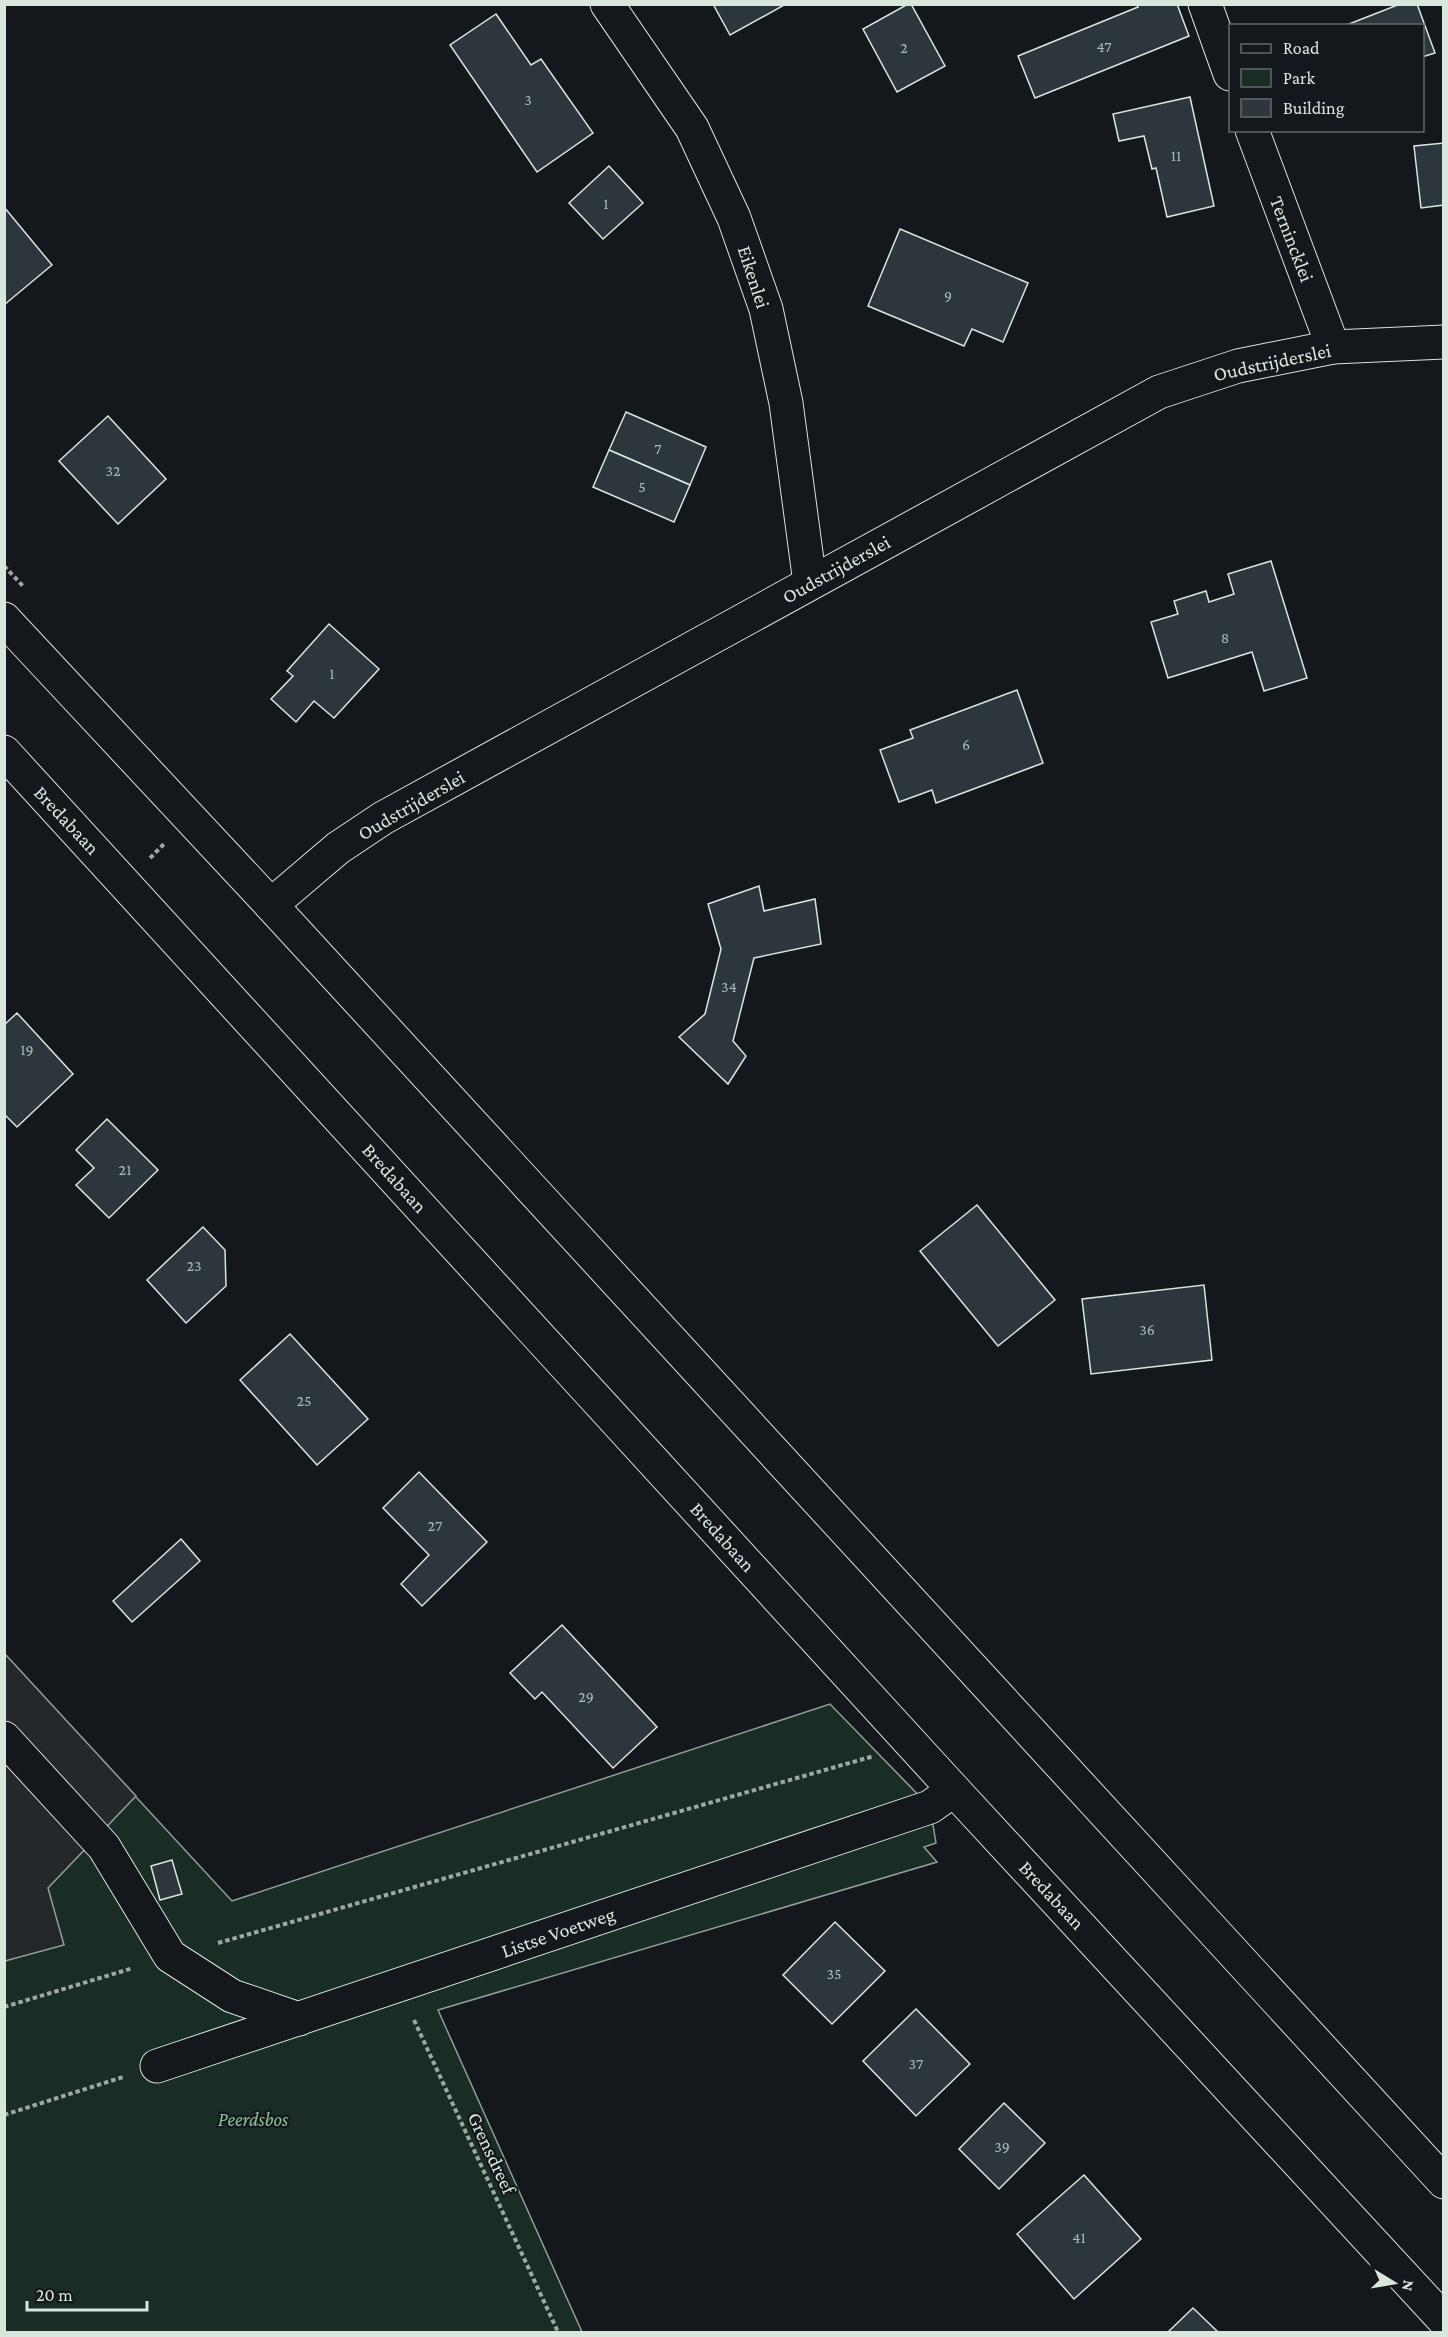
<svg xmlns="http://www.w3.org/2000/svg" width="1448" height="2337" font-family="'Crimson Pro',serif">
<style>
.green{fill:#1a2d24;stroke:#939e99;stroke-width:1.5}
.parking{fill:#24282b;stroke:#939e99;stroke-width:1.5}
.building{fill:#2c363c;stroke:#d8e6dc;stroke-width:1.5}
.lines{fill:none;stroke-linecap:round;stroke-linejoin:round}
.minor-casing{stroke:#d8e6dc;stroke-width:35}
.major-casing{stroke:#d8e6dc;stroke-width:35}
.path{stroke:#9da8a2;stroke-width:4;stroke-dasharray:4.5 3;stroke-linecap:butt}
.minor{stroke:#14181c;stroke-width:33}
.major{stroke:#14181c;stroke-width:33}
.labels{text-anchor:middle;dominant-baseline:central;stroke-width:4.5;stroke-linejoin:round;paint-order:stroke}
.number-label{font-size:16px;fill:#adbab4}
.street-label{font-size:20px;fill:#d8e6dc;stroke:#14181c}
.park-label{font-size:20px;font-style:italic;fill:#8ac095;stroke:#14181c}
</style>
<rect width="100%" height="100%" fill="#14181c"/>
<path class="green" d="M4,1654L232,1901L830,1704L930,1807L936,1843L924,1847L937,1862L438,2010L582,2332H5Z"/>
<path class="parking" d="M5,1654L136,1796L48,1888L64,1945L5,1961Z"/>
<g class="building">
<path d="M713,4H786L730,35Z"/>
<path d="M908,4H911L945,66L897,92L863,29Z"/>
<path d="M1137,4H1177L1189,36L1035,98L1018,56L1138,7Z"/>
<path d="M1400,4H1417L1435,53L1422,57V26H1344Z"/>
<path d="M496,14L531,65L541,59L593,133L537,172L450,45Z"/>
<path d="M1190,97L1214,206L1167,217L1156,168L1152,169L1144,136L1119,141L1113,114Z"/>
<path d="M1444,143V205L1421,208L1414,146Z"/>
<path d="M609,166L643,203L603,239L569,203Z"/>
<path d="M4,207L52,265L4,305Z"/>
<path d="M900,229L1028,283L1003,342L972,329L964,346L868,306Z"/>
<path d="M626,412L706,447L690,485L609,450Z"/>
<path d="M108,416L166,479L118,524L59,461Z"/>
<path d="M609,450L690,485L674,522L593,487Z"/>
<path d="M1271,561L1307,678L1264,691L1252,652L1168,678L1151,622L1178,614L1174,601L1206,591L1209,602L1234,594L1228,574Z"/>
<path d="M329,624L379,669L334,718L314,701L296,722L271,699L293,676L287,671Z"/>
<path d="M1017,690L1043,763L936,803L932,790L899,802L880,750L913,738L910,730Z"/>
<path d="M759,886L764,911L815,899L821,944L754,958L733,1041L746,1056L728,1084L679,1037L705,1014L721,949L708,904Z"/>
<path d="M17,1013L73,1074L17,1127L4,1114V1025Z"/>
<path d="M107,1119L158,1170L109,1218L76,1185L94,1168L76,1150Z"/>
<path d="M977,1205L1055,1300L998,1346L920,1251Z"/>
<path d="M203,1227L225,1250L226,1286L186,1323L147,1280Z"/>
<path d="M1204,1285L1212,1360L1091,1374L1082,1299Z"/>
<path d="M290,1334L368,1419L317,1465L240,1380Z"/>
<path d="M419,1472L487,1542L422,1606L401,1584L429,1555L383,1508Z"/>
<path d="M181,1539L200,1561L132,1622L113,1601Z"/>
<path d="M562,1625L657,1727L613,1768L542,1692L535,1699L510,1673Z"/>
<path d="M172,1860L182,1894L160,1900L151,1866Z"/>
<path d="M835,1922L885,1971L832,2024L783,1975Z"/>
<path d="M916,2009L970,2064L916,2116L863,2061Z"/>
<path d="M1004,2103L1045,2143L999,2189L959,2149Z"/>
<path d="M1084,2175L1141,2239L1074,2299L1017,2234Z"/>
<path d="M1193,2308L1218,2332H1168Z"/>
</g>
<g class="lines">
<defs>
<g id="minor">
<path d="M607,4L692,128L734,218L766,309L786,403L810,583"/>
<path d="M1205,4L1230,74"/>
<path d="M1252,130L1333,347"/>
<path d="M271,905L338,848L383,818L1159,392L1238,366L1333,347L1444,342"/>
<path d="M4,1738L104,1847L170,1956L232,1996L299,2019"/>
<path d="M157,2066L930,1807L954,1790"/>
</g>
<g id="major">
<path d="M4,619L271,905L1444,2182"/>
<path d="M4,752L954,1790L1444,2320"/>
</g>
</defs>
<use href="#minor" class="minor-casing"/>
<use href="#major" class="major-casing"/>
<g class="path">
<path d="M4,566L23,586"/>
<path d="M150,858L164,844"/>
<path d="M218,1943L874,1756"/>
<path d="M4,2007L133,1968"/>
<path d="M414,2020L558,2332"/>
<path d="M4,2115L123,2077"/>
</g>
<use href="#minor" class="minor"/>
<use href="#major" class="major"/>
</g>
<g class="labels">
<g class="number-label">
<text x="1104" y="46">47</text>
<text x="904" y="47">2</text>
<text x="528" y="99">3</text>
<text x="1176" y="155">11</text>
<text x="606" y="203">1</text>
<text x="948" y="295">9</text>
<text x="658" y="448">7</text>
<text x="113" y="470">32</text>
<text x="642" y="486">5</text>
<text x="1225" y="637">8</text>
<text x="332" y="673">1</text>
<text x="966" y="744">6</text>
<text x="729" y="986">34</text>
<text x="27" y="1049">19</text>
<text x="125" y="1169">21</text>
<text x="194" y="1265">23</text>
<text x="1147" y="1329">36</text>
<text x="304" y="1400">25</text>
<text x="435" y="1525">27</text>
<text x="586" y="1696">29</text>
<text x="834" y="1973">35</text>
<text x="916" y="2063">37</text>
<text x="1002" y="2146">39</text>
<text x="1079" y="2237">41</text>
</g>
<g class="street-label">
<text transform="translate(1292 239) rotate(69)">Ternincklei</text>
<text transform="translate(754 277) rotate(72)">Eikenlei</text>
<text transform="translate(1272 362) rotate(-12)">Oudstrijderslei</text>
<text transform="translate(836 569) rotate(-29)">Oudstrijderslei</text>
<text transform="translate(411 805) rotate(-30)">Oudstrijderslei</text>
<text transform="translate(67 820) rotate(47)">Bredabaan</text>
<text transform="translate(395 1178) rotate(48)">Bredabaan</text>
<text transform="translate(723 1537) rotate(48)">Bredabaan</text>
<text transform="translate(1052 1895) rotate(47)">Bredabaan</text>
<text transform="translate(558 1932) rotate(-19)">Listse Voetweg</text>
<text transform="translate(492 2153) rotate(65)">Grensdreef</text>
</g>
<g class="park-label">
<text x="253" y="2119">Peerdsbos</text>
</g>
</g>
<rect width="1448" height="2337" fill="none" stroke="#d8e6dc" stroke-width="12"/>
<rect x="1229" y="24" width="195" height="108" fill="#14181c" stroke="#626a69" stroke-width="1.5"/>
<rect x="1241" y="44" width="30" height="9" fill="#14181c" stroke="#626a69" stroke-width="1.5"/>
<text x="1283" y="54" font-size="18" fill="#d8e6dc">Road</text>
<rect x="1241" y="69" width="30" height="18" fill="#1a2d24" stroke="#626a69" stroke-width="1.5"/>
<text x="1283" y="84" font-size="18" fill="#d8e6dc">Park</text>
<rect x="1241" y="99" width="30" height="18" fill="#2c363c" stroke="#626a69" stroke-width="1.5"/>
<text x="1283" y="114" font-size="18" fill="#d8e6dc">Building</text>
<g transform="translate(1394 2283) rotate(101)" stroke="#14181c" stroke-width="4.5" paint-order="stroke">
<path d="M0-4.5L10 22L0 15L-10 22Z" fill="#d8e6dc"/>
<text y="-9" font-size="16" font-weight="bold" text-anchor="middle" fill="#d8e6dc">N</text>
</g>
<path d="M27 2301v9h120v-9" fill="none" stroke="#d8e6dc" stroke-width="3"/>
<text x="36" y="2301" font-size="18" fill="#d8e6dc" stroke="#14181c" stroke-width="4.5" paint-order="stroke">20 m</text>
</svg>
